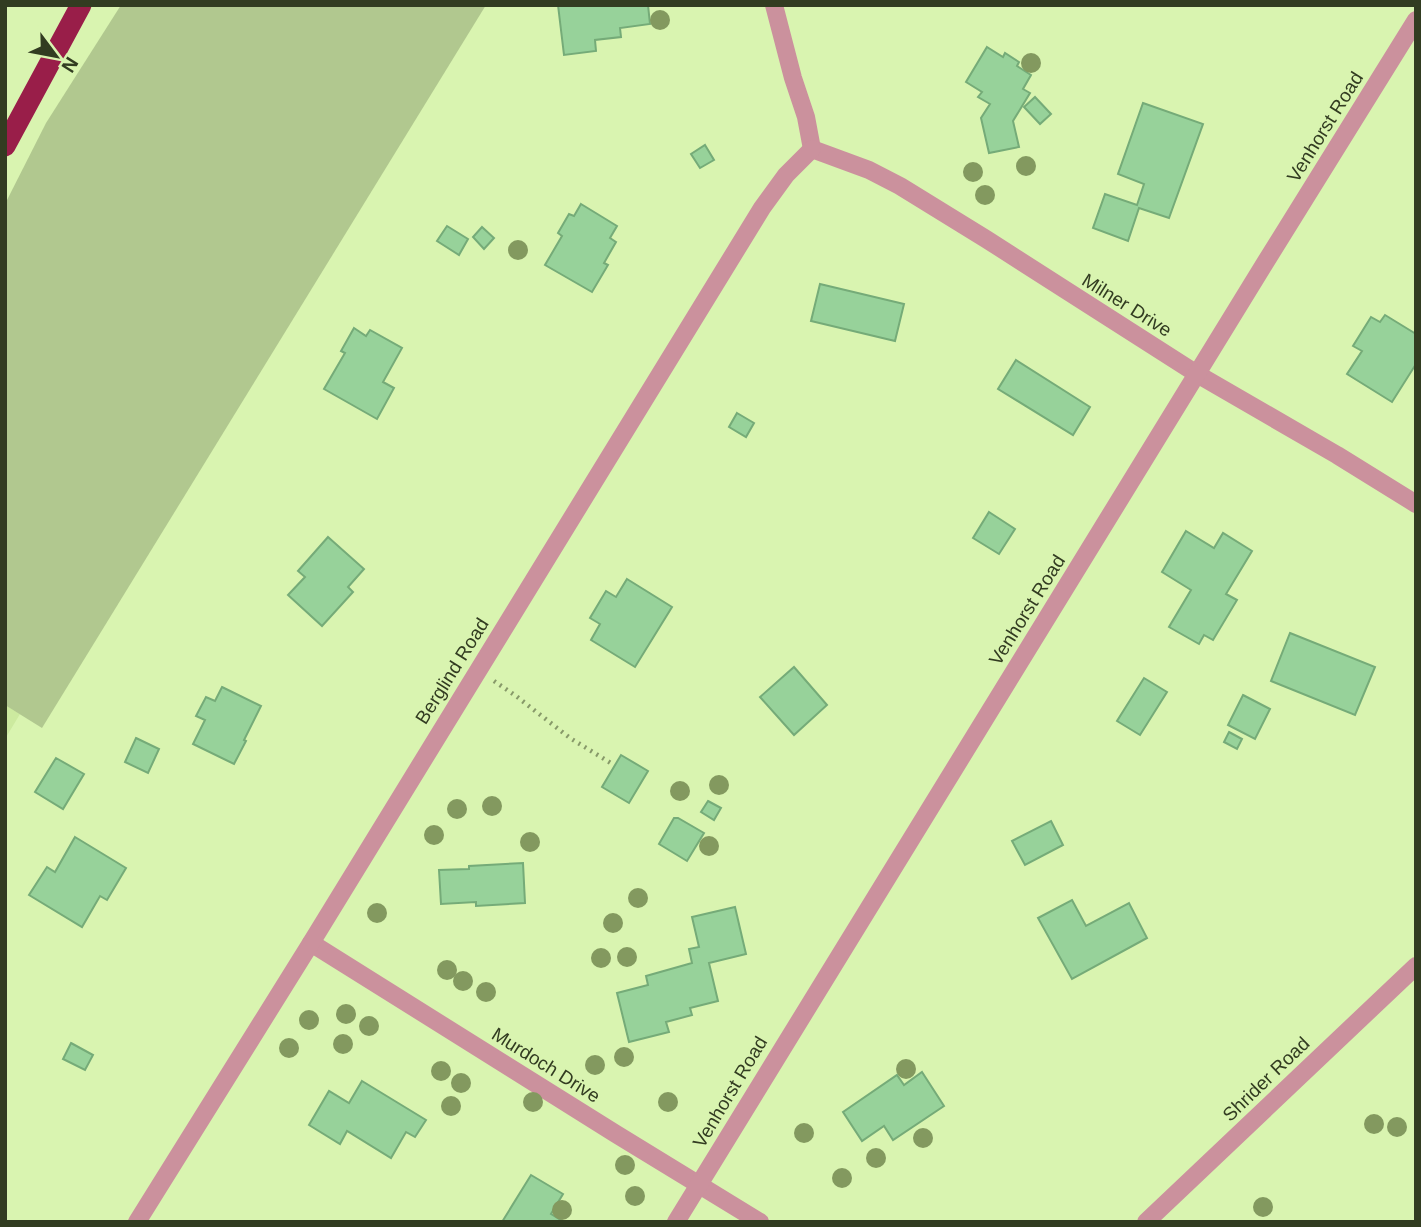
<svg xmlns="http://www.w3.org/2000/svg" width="1421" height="1227" font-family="Arial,sans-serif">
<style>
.built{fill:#ccea9f}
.green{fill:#b1c88f}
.building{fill:#97d29a;stroke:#75ab78;stroke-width:2}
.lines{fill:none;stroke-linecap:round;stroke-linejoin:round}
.path{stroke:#879969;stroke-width:4.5;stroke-dasharray:2 5;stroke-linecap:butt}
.minor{stroke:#cb919d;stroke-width:18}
.highway{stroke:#991e49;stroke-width:21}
.tree{fill:#83995f}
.labels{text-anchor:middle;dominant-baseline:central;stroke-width:5;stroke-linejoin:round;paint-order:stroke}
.street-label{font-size:19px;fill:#323c21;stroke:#d9f4b0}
</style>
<rect width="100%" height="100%" fill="#d9f4b0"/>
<path class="built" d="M5,705L20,714L5,739Z"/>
<path class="green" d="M121,5H486L42,728L5,705V204L46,123Z"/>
<g class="building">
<path d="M558,5H648L650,24L620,28L621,37L595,40L596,51L564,55Z"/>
<path d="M987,47L1003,57L1005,53L1019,62L1017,66L1031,75L1023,89L1030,93L1013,121L1019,147L989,153L981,118L990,104L978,97L982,92L966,82Z"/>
<path d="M1035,97L1051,114L1040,124L1024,107Z"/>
<path d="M1143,103L1203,124L1169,218L1139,208L1128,241L1093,228L1105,194L1137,205L1144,184L1118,174Z"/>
<path d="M705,145L714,160L700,168L691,154Z"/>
<path d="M581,204L617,226L610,238L616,242L604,263L608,265L592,292L545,265L562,236L558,233L569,214L574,216Z"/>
<path d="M447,226L468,239L459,255L437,241Z"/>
<path d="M482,227L494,238L484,249L473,237Z"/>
<path d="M820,284L904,304L895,341L811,321Z"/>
<path d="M1385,315L1416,334V364L1392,402L1347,374L1362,351L1353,346L1371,317L1380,322Z"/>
<path d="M354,328L366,336L370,330L402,348L383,382L394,388L377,419L324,389L345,353L341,351Z"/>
<path d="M1016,360L1090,407L1073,435L998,389Z"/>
<path d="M737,413L754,423L746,437L729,427Z"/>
<path d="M989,512L1015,529L999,554L973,538Z"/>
<path d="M1186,531L1214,548L1223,533L1252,551L1226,594L1237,600L1213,640L1204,635L1199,644L1169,627L1191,590L1162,572Z"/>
<path d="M328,537L364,569L348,587L353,592L322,626L288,595L305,577L298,571Z"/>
<path d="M627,579L672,607L635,667L591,640L600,624L590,618L606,591L616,597Z"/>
<path d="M1290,633L1375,667L1355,715L1271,681Z"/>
<path d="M794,667L827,705L794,735L760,697Z"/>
<path d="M1144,678L1167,692L1140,735L1117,721Z"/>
<path d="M222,687L261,706L244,740L246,741L234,764L193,744L205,720L196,716L206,697L215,701Z"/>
<path d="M1243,695L1270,709L1255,739L1228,725Z"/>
<path d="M1229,732L1242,739L1237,749L1224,742Z"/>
<path d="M136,738L159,749L148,773L125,762Z"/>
<path d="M621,755L648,771L629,803L602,787Z"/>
<path d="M56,758L84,774L63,809L35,792Z"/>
<path d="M708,801L721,808L714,820L701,812Z"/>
<path d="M674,818H678L704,833L687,861L659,844Z"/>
<path d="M1051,821L1063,845L1025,865L1012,841Z"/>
<path d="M75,837L126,868L107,900L100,896L82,927L29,895L47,867L55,872Z"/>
<path d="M523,863L525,903L476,906V902L441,904L439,870L469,869V866Z"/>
<path d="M1072,900L1086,926L1129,903L1147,938L1072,979L1038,918Z"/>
<path d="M735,907L746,954L709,963L718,1001L690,1008L692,1015L666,1022L669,1032L629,1042L617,993L648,985L646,976L692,963L689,949L699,947L692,917Z"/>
<path d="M71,1043L93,1055L85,1070L63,1059Z"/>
<path d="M922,1072L944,1106L893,1140L884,1126L862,1141L843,1112L897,1075L904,1085Z"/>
<path d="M362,1081L426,1120L415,1137L406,1132L391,1158L347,1131L340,1144L309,1125L329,1091L349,1103Z"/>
<path d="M531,1175L563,1194L551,1214L564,1222H502Z"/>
</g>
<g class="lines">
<path class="path" d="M494,681L516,696L570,738L614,765"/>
<g class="minor">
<path d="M774,5L793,78L806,117L812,149"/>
<path d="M812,149L869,170L900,186L986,239L1197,374L1337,455L1416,504"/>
<path d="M311,943L616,1134L760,1222"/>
<path d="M137,1222L311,943L762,208L786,175L812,149"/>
<path d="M676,1222L1265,263L1416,20"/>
<path d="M1146,1222L1416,966"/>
</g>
<path class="highway" d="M5,146L81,5"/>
</g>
<g class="tree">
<circle cx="660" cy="20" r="10"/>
<circle cx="1031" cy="63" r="10"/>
<circle cx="1026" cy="166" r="10"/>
<circle cx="973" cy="172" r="10"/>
<circle cx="985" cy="195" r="10"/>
<circle cx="518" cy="250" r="10"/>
<circle cx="719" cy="785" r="10"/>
<circle cx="680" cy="791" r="10"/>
<circle cx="492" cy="806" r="10"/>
<circle cx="457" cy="809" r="10"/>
<circle cx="434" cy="835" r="10"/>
<circle cx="530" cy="842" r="10"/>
<circle cx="709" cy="846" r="10"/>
<circle cx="638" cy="898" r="10"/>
<circle cx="377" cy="913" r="10"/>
<circle cx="613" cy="923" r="10"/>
<circle cx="627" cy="957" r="10"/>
<circle cx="601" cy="958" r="10"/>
<circle cx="447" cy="970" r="10"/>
<circle cx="463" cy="981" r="10"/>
<circle cx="486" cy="992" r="10"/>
<circle cx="346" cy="1014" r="10"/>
<circle cx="309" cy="1020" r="10"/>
<circle cx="369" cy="1026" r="10"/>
<circle cx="343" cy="1044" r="10"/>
<circle cx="289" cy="1048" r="10"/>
<circle cx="624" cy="1057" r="10"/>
<circle cx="595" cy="1065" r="10"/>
<circle cx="906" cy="1069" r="10"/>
<circle cx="441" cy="1071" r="10"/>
<circle cx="461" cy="1083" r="10"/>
<circle cx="533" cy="1102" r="10"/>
<circle cx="668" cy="1102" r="10"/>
<circle cx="451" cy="1106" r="10"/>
<circle cx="1374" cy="1124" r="10"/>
<circle cx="1397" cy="1127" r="10"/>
<circle cx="804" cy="1133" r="10"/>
<circle cx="923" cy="1138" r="10"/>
<circle cx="876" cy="1158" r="10"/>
<circle cx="625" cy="1165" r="10"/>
<circle cx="842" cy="1178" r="10"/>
<circle cx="635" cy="1196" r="10"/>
<circle cx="1263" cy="1207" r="10"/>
<circle cx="562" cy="1210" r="10"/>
</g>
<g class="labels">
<g class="street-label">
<text transform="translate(1325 127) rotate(-58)">Venhorst Road</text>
<text transform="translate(1127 305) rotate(32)">Milner Drive</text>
<text transform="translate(1027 610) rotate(-58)">Venhorst Road</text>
<text transform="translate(452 671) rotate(-58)">Berglind Road</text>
<text transform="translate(546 1065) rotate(32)">Murdoch Drive</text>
<text transform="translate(1266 1079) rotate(-44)">Shrider Road</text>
<text transform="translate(730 1092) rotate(-59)">Venhorst Road</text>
</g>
</g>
<rect width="1421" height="1227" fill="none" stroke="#323c21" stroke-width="14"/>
<g transform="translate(56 56) rotate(122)" stroke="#d9f4b0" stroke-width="5" paint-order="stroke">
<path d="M0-5L12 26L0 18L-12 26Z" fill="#323c21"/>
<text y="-10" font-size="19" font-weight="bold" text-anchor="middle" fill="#323c21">N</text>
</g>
</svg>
